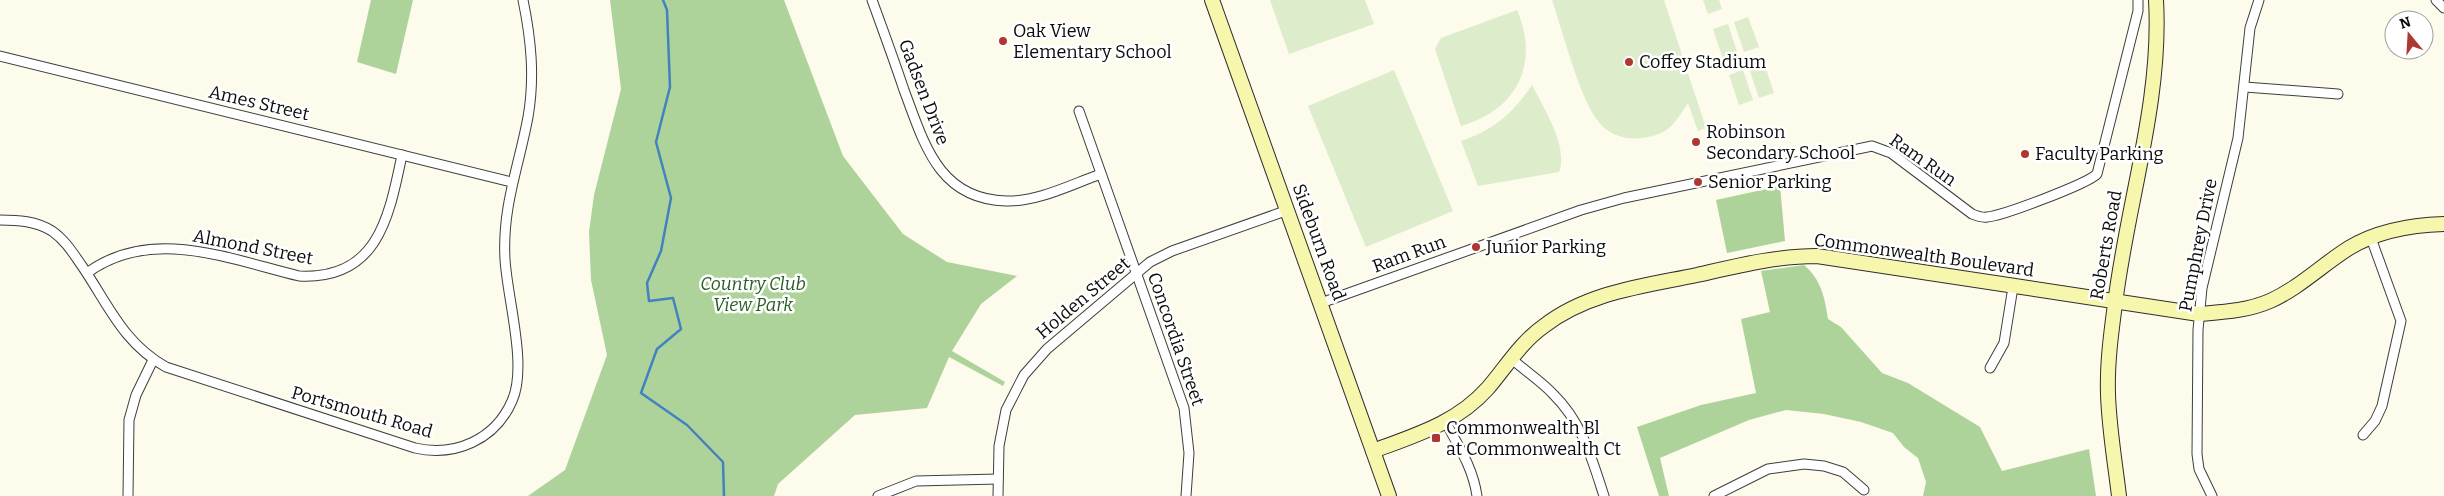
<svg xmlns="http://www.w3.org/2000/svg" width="2444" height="496" font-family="Bitter,serif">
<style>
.forest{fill:#aed39a}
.pitch{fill:#ddecca}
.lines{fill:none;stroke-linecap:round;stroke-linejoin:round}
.stream{stroke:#4382c0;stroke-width:2.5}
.street-casing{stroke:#3e3e3e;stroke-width:11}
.secondary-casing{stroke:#2d2d2d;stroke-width:16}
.street{stroke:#fff;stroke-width:9}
.secondary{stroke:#f7f6ad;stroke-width:14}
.poi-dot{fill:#ad3831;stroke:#fff;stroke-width:2}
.labels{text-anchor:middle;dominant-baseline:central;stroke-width:5;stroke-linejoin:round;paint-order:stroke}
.poi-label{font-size:18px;fill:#0b0b0b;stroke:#fff;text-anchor:start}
.street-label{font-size:18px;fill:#0b0b0b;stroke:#fff}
.park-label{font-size:18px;font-style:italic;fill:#295c23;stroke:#fff}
</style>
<rect width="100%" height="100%" fill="#fdfbec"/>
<g class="forest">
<path d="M371,0H413L396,74L357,62Z"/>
<path d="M610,0H784L843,156L903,234L947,262L1017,276L981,304L952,351L1005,382L1003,386L949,357L927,408L855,415L778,484L774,496H528L565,470L607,355L591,280L589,232L594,195L621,89Z"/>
<path d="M1780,186L1785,241L1727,253L1716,200Z"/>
<path d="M1804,265C1821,279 1825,298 1828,319L1841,327L1882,373L1908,383L1980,427L2002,471L2089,449L2096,496H1923L1926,482L1918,458L1904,447L1893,433L1861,422L1824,414L1786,410L1749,420L1660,458L1669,496H1659L1637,427L1701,405L1756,393L1741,319L1770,312L1761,271Z"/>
</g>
<g class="pitch">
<path d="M1270,0H1365L1374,24L1289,54Z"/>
<path d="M1552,0H1664L1706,128L1698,131L1688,103C1673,125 1670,134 1642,138C1625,140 1608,135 1598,121C1579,97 1563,32 1552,0Z"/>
<path d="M1703,0H1719L1722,9L1708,14Z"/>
<path d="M1517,10C1540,64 1517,110 1461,126L1435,49L1441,38Z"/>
<path d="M1748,17L1759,47L1744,52L1734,22Z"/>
<path d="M1728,24L1738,55L1723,59L1713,29Z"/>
<path d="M1764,63L1774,93L1759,98L1749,68Z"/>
<path d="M1394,70L1453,211L1366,247L1308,106Z"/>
<path d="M1743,70L1753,100L1739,105L1729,75Z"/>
<path d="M1532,85C1543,107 1569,147 1559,172L1478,186L1461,141C1494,130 1513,113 1532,85Z"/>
</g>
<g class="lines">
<path class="stream" d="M663,0L667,10L670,87L656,142L671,198L661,251L647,283L649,301L673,298L681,329L657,349L641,393L687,425L723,462L724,496"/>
<defs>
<g id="street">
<path d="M872,0C883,30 894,60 904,90C924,143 938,199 1006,201C1038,202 1072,184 1101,174"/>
<path d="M2436,0L2444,8"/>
<path d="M0,56L511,182"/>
<path d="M2245,87L2338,94"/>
<path d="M1079,111L1184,408L1189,453L1186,496"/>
<path d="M0,220C18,220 36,221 52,231C65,240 73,253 82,266C108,304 123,343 166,367L415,448C455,457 495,440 512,401C528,366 507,298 505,259C502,207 519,166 528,117C535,77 531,39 523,0"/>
<path d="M87,273C151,226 229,259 299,276C378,280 389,217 402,155"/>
<path d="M1321,303L1581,210L1624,198L1872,146L1891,153L1972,214C1977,216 1982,218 1987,217C2002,216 2087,184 2097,174L2138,11V0"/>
<path d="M1512,359C1525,371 1541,381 1553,394C1582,422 1592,459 1604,496"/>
<path d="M1990,368L2004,343L2013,287"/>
<path d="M1446,423C1459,447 1473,468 1477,496"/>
<path d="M2363,435L2375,421L2382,406L2401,321L2371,238"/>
<path d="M128,496L129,420L136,395L153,360"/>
<path d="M878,496L916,481L998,479"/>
<path d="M998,496L999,446L1006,410L1024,375L1047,349L1150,262L1172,251L1288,210"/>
<path d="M1714,496L1768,469L1804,464L1824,466L1843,472L1864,490"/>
<path d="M2212,496L2199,469L2197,454L2198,330L2202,288L2238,138L2250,28L2259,0"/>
</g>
<g id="secondary">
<path d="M1212,0L1389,496"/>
<path d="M1373,451C1416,435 1457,423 1488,388C1506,367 1521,342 1544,326C1588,292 1644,286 1697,275C1737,266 1776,256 1817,256L2199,314C2223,312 2247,311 2270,301C2299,288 2322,265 2349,248C2377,231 2412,225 2444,224"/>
<path d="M2119,496C2115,462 2109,428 2108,394C2107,364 2111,334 2115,304C2127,204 2162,101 2156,0"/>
</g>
</defs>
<use href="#street" class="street-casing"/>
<use href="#secondary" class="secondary-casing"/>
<use href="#street" class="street"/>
<use href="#secondary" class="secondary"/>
</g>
<g class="poi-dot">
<circle cx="1003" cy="41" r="5"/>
<circle cx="1629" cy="62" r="5"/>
<circle cx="1696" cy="142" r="5"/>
<circle cx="2025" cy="154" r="5"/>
<circle cx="1698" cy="182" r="5"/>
<circle cx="1476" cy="247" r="5"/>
<rect x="1431" y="433" width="10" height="10" rx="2.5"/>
</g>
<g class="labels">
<g class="poi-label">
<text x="1013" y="31">Oak View<tspan x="1013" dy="21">Elementary School</tspan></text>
<text x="1639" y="62">Coffey Stadium</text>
<text x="1706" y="132">Robinson<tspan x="1706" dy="21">Secondary School</tspan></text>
<text x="2035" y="154">Faculty Parking</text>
<text x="1708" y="182">Senior Parking</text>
<text x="1486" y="247">Junior Parking</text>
<text x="1446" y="428">Commonwealth Bl<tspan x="1446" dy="21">at Commonwealth Ct</tspan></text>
</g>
<g class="street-label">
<text transform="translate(924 92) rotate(69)">Gadsen Drive</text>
<text transform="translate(259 103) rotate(13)">Ames Street</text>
<text transform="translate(1923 160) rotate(35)">Ram Run</text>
<text transform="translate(1319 242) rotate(70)">Sideburn Road</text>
<text transform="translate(2106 245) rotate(-80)">Roberts Road</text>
<text transform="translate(2198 245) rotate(-79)">Pumphrey Drive</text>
<text transform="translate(253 247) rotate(11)">Almond Street</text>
<text transform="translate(1409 254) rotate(-20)">Ram Run</text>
<text transform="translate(1924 255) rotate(8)">Commonwealth Boulevard</text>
<text transform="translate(1083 298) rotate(-40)">Holden Street</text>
<text transform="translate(1176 339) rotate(71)">Concordia Street</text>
<text transform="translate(362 412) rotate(16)">Portsmouth Road</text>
</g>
<g class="park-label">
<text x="753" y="284">Country Club<tspan x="753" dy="21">View Park</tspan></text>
</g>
</g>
<g transform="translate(2409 35) rotate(342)"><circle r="24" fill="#ffffff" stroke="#9d9d9d"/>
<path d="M0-4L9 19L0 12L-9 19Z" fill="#ad3831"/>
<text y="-8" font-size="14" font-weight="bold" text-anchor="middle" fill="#0b0b0b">N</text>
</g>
</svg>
